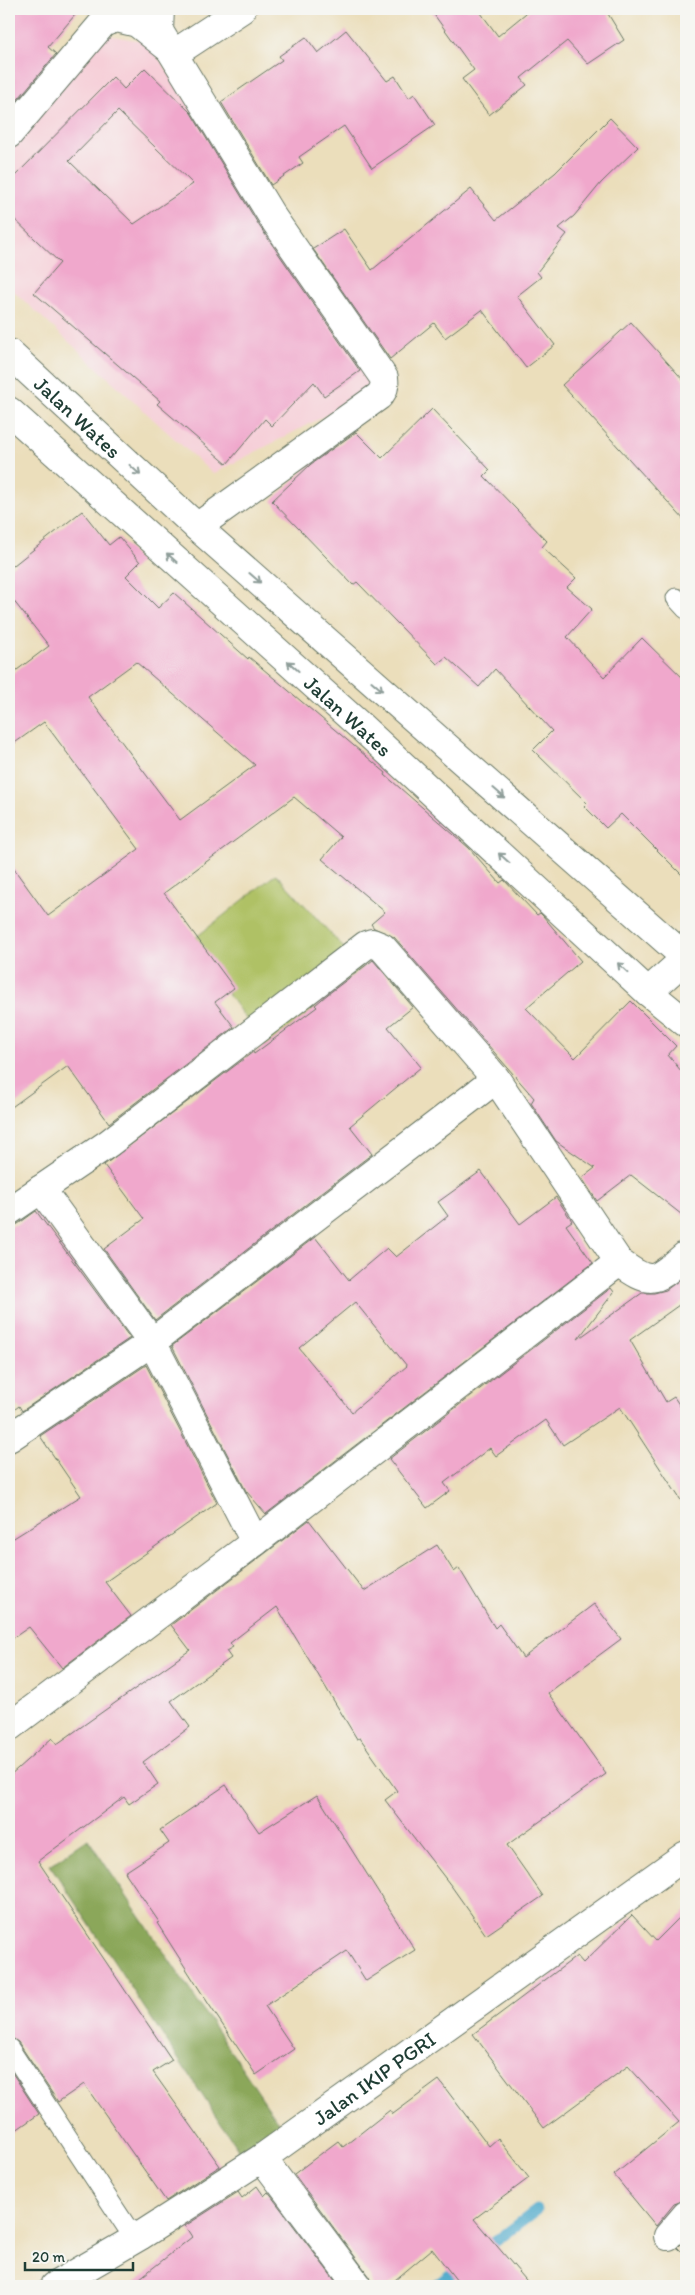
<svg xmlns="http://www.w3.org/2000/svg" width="695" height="2295" font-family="Itim,sans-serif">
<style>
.built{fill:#f6cfd8}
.green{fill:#afc165;stroke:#677f4c}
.forest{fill:#8ba75a;stroke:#557247}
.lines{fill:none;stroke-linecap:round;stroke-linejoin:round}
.stream{stroke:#4ca8ca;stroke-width:11}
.building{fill:#f0a8cc;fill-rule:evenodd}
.lane-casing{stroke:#667563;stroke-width:21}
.street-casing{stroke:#667563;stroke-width:30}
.secondary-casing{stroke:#667563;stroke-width:30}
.primary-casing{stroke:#667563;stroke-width:30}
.lane{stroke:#fff;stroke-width:19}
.street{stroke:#fff;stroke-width:28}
.secondary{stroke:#fff;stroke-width:28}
.primary{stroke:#fff;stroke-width:28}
.oneway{stroke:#8f9e9a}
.labels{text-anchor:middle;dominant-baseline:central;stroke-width:4.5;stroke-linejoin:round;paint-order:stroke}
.street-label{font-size:21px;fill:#1f3d34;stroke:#f6f6f2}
</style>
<rect width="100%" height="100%" fill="#f6f6f2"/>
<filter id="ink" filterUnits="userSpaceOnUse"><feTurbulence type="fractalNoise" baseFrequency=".02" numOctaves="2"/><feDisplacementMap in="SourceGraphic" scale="10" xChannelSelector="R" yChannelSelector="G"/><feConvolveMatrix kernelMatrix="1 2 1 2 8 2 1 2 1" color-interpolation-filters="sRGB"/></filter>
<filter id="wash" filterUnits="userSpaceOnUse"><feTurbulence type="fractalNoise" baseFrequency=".0096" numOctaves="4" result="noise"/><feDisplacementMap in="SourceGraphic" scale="20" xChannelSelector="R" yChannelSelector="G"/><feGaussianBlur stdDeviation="1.12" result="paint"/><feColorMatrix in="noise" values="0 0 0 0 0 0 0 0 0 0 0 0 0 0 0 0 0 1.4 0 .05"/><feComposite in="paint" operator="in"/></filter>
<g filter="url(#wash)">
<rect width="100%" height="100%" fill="#ebdebb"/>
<path class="built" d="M101,34L148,42L376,379L363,396L213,474L9,287V151Z"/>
<path class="green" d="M276,874L376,983L275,1059L190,942Z"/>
<path class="forest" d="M88,1839L283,2129L243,2157L50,1865Z"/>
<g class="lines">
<g class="stream">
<path d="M483,2251L537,2210"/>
<path d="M436,2286L464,2265"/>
</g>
</g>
<g id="blocks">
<g class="building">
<path d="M9,9H80L48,47L56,54L9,110Z"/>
<path d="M430,9H478L498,36L531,9H605L624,40L588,64L567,41L521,78L527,85L489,115L462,79L474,70Z"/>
<path d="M346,30L387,81L395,76L409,98L414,94L435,125L372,168L344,126L299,157L303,163L271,185L221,102L282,60L279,56L306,37L318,53Z"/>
<path d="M145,68L191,113L260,227L360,371L324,396L314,382L272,426L265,419L227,464L157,404L160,401L34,293L60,263L9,214V182L113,77L124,89ZM118,111L193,184L134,224L69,161Z"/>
<path d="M610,118L638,147L601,183L574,216L559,228L567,234L537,272L541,277L517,296L555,345L526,368L482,310L445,338L434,323L390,359L313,249L344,229L372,270L471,189L496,220L555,173Z"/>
<path d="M631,322L686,383V522L562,385Z"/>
<path d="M432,409L490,470L484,476L547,541L542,547L576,578L567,587L592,609L567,637L604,677L642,638L686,681V879L621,814L606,828L584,806L587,803L533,750L552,731L495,669L479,687L446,657L437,664L357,582L353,585L272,501L311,464L356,432L382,458Z"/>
<path d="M82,511L109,545L119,537L140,562L126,576L158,608L174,593L248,659L249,657L386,773L385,775L469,848L500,883L504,880L537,915L540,913L543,916L581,961L526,1008L575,1058L631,1001L676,1046L668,1055L686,1077V1218L631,1175L597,1201L582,1178L595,1168L556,1141L531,1103L534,1098L394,937L374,928L371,924L385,912L322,859L341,837L294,797L164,893L234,988L215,1002L234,1027L109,1123L68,1066L9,1109V862L48,916L139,849L44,722L9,747V676L49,646L9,595V569ZM136,662L255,765L180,820L88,697Z"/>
<path d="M373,960L413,1007L388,1027L421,1067L350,1126L372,1154L155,1320L104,1249L144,1219L104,1165L253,1052L254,1054L317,1007L315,1005L328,994Z"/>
<path d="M481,1171L520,1224L556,1197L572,1221L566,1225L593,1263L266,1514L246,1491L172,1346L315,1237L349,1280L387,1248L396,1257L448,1216L438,1202ZM355,1302L407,1366L352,1412L299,1348Z"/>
<path d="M36,1211L130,1338L22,1411L19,1406L9,1414V1226L18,1224Z"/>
<path d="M686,1275V1300L630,1340L666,1402L674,1397L686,1415V1508L620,1407L563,1445L546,1420L496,1456L490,1448L444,1483L450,1491L427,1508L389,1459L611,1288L614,1292L578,1339L642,1293H654L666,1290Z"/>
<path d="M146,1365L217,1503L105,1582L131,1616L62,1668L29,1627L9,1641V1541L81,1496L40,1436Z"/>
<path d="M309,1520L364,1591L437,1545L454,1572L459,1568L495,1628L499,1624L523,1658L594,1604L621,1639L548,1693L606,1774L507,1845L543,1896L486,1935L452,1887L385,1800L397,1791L360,1738L357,1739L277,1607L230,1643L233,1647L226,1651L231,1658L171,1701L190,1727L143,1762L158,1784L129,1804L124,1797L38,1861L172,2060L153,2072L220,2166L166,2201L84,2084L58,2102L18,2042L9,2037V1776L52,1738L57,1744L190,1650L171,1625Z"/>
<path d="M226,1785L259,1832L317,1795L415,1950L366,1981L347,1951L265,2006L294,2049L256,2075L208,2003L157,1923L159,1922L125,1872L169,1843L160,1830Z"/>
<path d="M686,1911V2200L674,2204L656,2226L614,2175L679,2122L628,2066L544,2128L473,2034L577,1956L583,1963L632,1915L656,1941Z"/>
<path d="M9,2068L39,2114L9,2135Z"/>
<path d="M439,2080L489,2146L498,2138L529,2178L474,2219L531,2286H461L432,2249L388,2286H373L370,2277L294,2174L338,2141L343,2147L390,2110L393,2114Z"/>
<path d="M257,2186L264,2196L268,2192L339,2286H130L192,2237L185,2226L238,2192L242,2198Z"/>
<path d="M686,2239V2257L677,2248Z"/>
</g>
</g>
</g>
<g filter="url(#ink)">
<use href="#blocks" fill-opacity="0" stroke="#667563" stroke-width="1"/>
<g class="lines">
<defs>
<g id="lane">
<path d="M676,598L686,609"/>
<path d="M9,2048L126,2226L140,2236"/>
</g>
<g id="street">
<path d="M160,9L159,31L273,218L384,378C385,386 384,390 379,396L197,527"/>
<path d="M9,134L103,23L116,18L137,23L175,53L242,9"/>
<path d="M648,992L686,958"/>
<path d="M41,1189L152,1342L255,1542"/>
<path d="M9,1211L109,1143L366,945L372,943L382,947L496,1079L619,1262C653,1287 655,1281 686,1255"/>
<path d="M9,1438L152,1342L496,1079"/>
<path d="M9,1727L255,1542L619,1262"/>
<path d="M262,2158L358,2286"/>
<path d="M668,2236L686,2215"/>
</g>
<g id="secondary">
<path id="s1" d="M54,2286L140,2236L262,2158L686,1855"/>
</g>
<g id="primary">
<path id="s2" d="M9,353L197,527L686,958"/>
<path id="s3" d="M9,411L358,724L648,992L686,1023"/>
</g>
</defs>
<use href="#lane" class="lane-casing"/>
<use href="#street" class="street-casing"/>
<use href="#secondary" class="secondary-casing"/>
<use href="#primary" class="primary-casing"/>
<use href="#lane" class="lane"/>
<use href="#street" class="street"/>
<use href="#secondary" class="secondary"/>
<use href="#primary" class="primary"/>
</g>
<defs><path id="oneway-shaft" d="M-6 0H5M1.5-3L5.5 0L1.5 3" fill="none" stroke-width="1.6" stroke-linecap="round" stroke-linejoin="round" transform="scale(1.25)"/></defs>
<g class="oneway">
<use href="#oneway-shaft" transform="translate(135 470) rotate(43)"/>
<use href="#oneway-shaft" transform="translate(172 558) rotate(-138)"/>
<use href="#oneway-shaft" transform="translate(255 578) rotate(41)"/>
<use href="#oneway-shaft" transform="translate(293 666) rotate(-138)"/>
<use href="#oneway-shaft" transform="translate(377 686) rotate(41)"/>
<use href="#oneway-shaft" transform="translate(499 793) rotate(41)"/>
<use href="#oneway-shaft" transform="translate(504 858) rotate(-138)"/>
<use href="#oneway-shaft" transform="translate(623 968) rotate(-137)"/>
</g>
</g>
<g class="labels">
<g class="street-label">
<text stroke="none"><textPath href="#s2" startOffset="94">Jalan Wates</textPath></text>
<text stroke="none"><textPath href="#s3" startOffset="456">Jalan Wates</textPath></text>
<text stroke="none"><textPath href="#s1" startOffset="382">Jalan IKIP PGRI</textPath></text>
</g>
</g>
<rect width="695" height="2295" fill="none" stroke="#f6f6f2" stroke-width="30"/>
<path d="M25 2262v8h108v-8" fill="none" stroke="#1f3d34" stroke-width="2.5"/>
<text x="32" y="2262" font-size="15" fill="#1f3d34" stroke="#f6f6f2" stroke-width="4" paint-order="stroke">20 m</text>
</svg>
